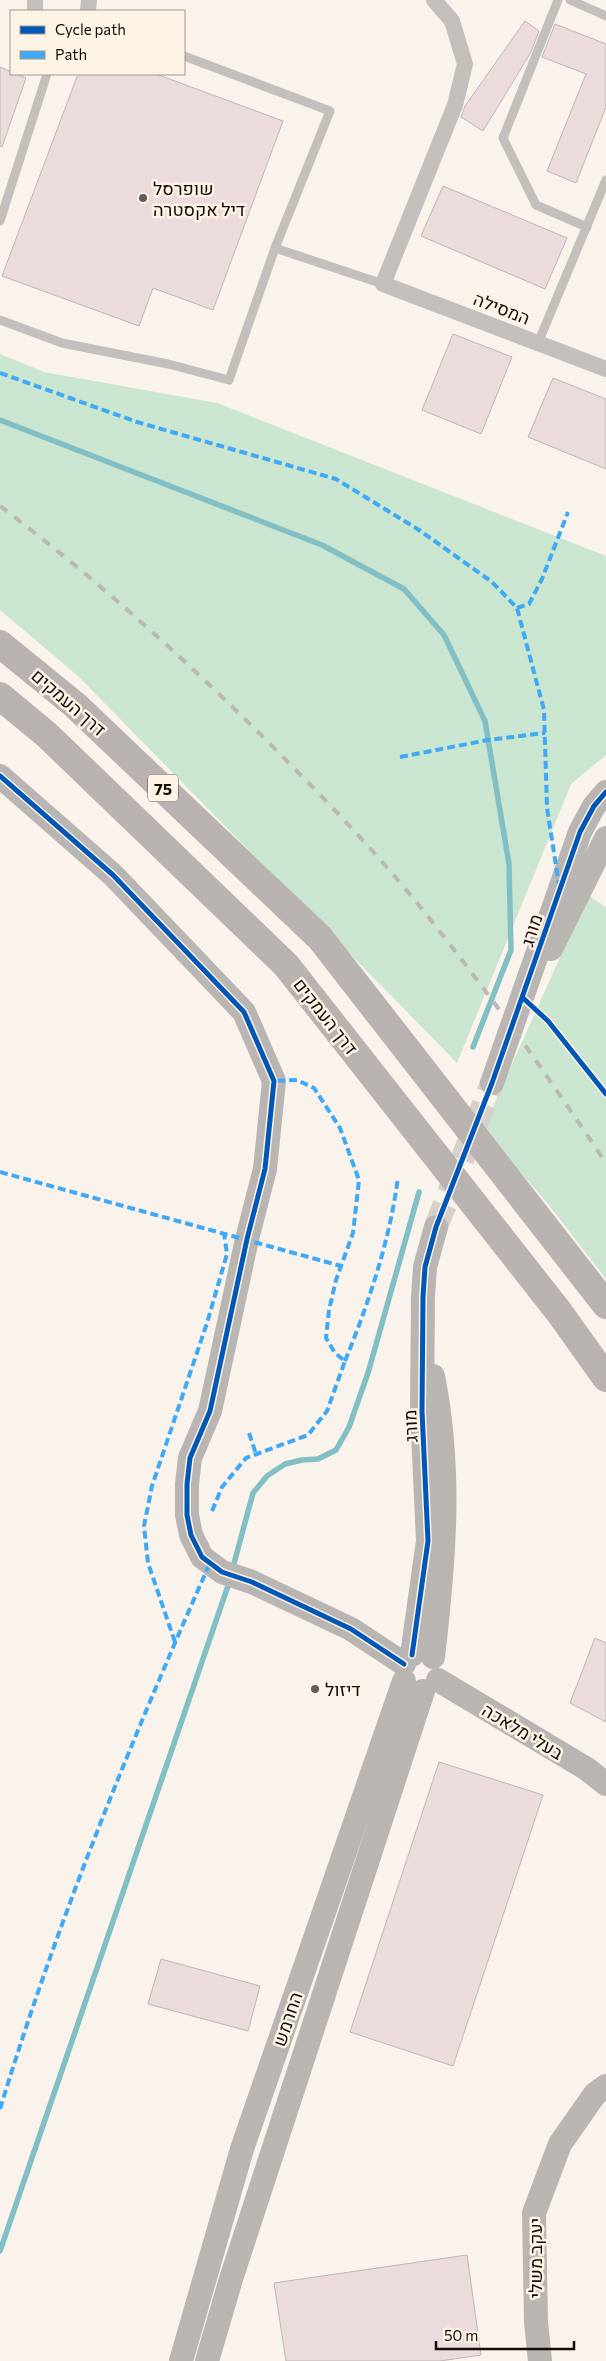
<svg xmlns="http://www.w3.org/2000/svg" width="606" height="2361" font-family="Commissioner,Heebo,sans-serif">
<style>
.green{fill:#cae5d0}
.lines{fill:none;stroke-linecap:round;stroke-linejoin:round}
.stream{stroke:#81bfc4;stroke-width:5.5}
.building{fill:#ebdbdd;stroke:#bcb6b4}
.secondary-tunnel{stroke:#d6d0ca;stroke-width:24;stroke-dasharray:24 12;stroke-linecap:butt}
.lane{stroke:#c3bfbd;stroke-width:9}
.street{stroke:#c3bfbd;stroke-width:16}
.secondary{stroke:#b9b5b2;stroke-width:24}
.highway{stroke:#b8b2b0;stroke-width:28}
.rail{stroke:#bbb7b2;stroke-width:4;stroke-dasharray:9 9;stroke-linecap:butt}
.quiet{stroke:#3fa9f5;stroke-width:4;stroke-dasharray:8 4;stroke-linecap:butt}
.cycleway-casing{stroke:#fff3e6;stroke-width:8}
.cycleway{stroke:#0057b8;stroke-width:5}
.poi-dot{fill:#625d57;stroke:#fff3e6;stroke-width:2}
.labels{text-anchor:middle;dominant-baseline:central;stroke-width:5;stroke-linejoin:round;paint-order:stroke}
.shield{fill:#fff3e6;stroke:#58514a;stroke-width:1}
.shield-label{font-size:16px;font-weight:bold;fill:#110c07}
.poi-label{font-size:18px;fill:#110c07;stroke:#fff3e6;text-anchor:start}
.street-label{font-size:18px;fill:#110c07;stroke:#fff3e6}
</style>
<rect width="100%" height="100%" fill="#f9f3ec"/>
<g class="green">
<path d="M0,354L44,372L217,403L606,556V755L571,784L457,1063L78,676L0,610Z"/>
<path d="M588,895L606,907V1279L549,1205L483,1129Z"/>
</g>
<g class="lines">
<g class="stream">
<path d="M0,420L322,545L404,589L444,635L485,721L509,864L511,950L473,1047"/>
<path d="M232,1571L253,1493L267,1476L285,1464L302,1460L318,1459L336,1450L349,1427L368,1373L419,1192"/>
<path d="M0,2251L230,1580"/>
</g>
</g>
<g class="building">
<path d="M525,21L539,31L531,52L483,131L461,117L465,106Z"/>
<path d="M555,24L606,44V107L576,183L547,171L586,74L542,57Z"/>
<path d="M0,67L26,78L2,147L0,146Z"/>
<path d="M78,74H156L283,121L213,310L153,288L139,326L2,276Z"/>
<path d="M443,186L567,238L545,289L421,236Z"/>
<path d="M453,334L512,357L481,434L422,410Z"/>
<path d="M553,378L606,399V469L528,437Z"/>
<path d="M595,1638L606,1643V1722L570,1703Z"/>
<path d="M439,1762L543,1795L453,2066L350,2032Z"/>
<path d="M161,1959L260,1986L248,2031L148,2004Z"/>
<path d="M467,2255L481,2355L440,2361H286L274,2283Z"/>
</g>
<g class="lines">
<path class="secondary-tunnel" d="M436,1227L492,1083"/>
<g class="lane">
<path d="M558,0L503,138L536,205L587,227"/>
<path d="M570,0L606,16"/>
<path d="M184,56L330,111L275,248L383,284"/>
<path d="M0,221L47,74"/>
<path d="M0,320L62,343L168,364L229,380L275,248"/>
<path d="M538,343L606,180"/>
</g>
<g class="street">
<path d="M35,0V11"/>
<path d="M434,0L452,21L465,64L455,105L383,284L606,369"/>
<path d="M88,11L89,0"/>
</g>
<g class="secondary">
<path d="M0,776L113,875L244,1012L274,1081L265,1169L247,1239L210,1411L190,1458L187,1484V1515L191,1535L202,1557L222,1572L252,1582L351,1629L404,1664"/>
<path d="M551,949L606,838"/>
<path d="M492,1083L580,832L594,806L606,792"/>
<path d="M412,1655L428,1541L422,1411L423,1297L425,1267L436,1227"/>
<path d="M433,1657C444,1562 452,1471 433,1376"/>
<path d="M438,1680L587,1769L606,1784"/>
<path d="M181,2361L242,2149L404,1681"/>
<path d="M207,2361L231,2279L423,1691"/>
<path d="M540,2361L536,2322L534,2213L560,2144L595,2094L606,2086"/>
</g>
<g class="highway">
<path d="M0,644L75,705L320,938L606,1305"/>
<path d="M0,696L47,735L286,965L559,1312L606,1378"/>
</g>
<path class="rail" d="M0,506C95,578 183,657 267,741C328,802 388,864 440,932C499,1006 553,1084 606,1163"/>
<g class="quiet">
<path d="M0,373L137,422L336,479L419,530L492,582L517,608L544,710L547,808L559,885"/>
<path d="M517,608L529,604L542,579L568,512"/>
<path d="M400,757L488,740L545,733"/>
<path d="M0,1172L341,1266"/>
<path d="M345,1361C369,1302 390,1240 398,1177"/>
<path d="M249,1433L256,1454"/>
<path d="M212,1511L222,1487L246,1458L308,1435L327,1411L345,1361L335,1353L326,1338L329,1310L336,1280L353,1233L359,1180L340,1128L314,1088L297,1080L274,1081"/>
<path d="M175,1642L148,1563L144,1526L152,1486L207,1323L227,1254L224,1233"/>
<path d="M0,2109C57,1922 131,1741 210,1563"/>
</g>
<defs>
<g id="cycleway">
<path d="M0,776L113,875L244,1012L274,1081L265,1169L247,1239L210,1411L190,1458L187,1484V1515L191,1535L202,1557L222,1572L252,1582L351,1629L404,1664"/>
<path d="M523,998L548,1021L606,1094"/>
<path d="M412,1655L428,1541L422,1411L423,1297L425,1267L436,1227L492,1083L580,832L594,806L606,792"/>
</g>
</defs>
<use href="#cycleway" class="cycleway-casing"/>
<use href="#cycleway" class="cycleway"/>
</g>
<g class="poi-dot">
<circle cx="143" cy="198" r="5"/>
<circle cx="315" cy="1689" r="5"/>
</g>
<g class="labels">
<rect class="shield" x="148" y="774.5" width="30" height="27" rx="4"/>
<g class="shield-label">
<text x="163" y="788">75</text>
</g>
<g class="poi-label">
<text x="153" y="188">שופרסל<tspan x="153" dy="21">דיל אקסטרה</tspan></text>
<text x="325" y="1689">דיזול</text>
</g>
<g class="street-label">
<text transform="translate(502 308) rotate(21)">המסילה</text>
<text transform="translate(69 702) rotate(41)">דרך העמקים</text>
<text transform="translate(531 930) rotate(-72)">מורג</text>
<text transform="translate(326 1016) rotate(52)">דרך העמקים</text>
<text transform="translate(410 1426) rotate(-93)">מורג</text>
<text transform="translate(523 1731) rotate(31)">בעלי מלאכה</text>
<text transform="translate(287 2019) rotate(-71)">החרמש</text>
<text transform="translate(535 2258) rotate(-90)">יעקב משלי</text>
</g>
</g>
<rect x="10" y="10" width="175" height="65" fill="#fff3e6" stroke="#a0978d"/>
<rect x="20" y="26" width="25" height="8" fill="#0057b8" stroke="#a0978d"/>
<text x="55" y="35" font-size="15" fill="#110c07">Cycle path</text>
<rect x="20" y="51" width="25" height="8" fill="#3fa9f5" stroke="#a0978d"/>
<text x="55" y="60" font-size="15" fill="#110c07">Path</text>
<path d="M436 2341v8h138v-8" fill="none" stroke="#110c07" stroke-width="2.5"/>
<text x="444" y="2341" font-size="15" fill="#110c07" stroke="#fff3e6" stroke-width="4" paint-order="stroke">50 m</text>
</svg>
